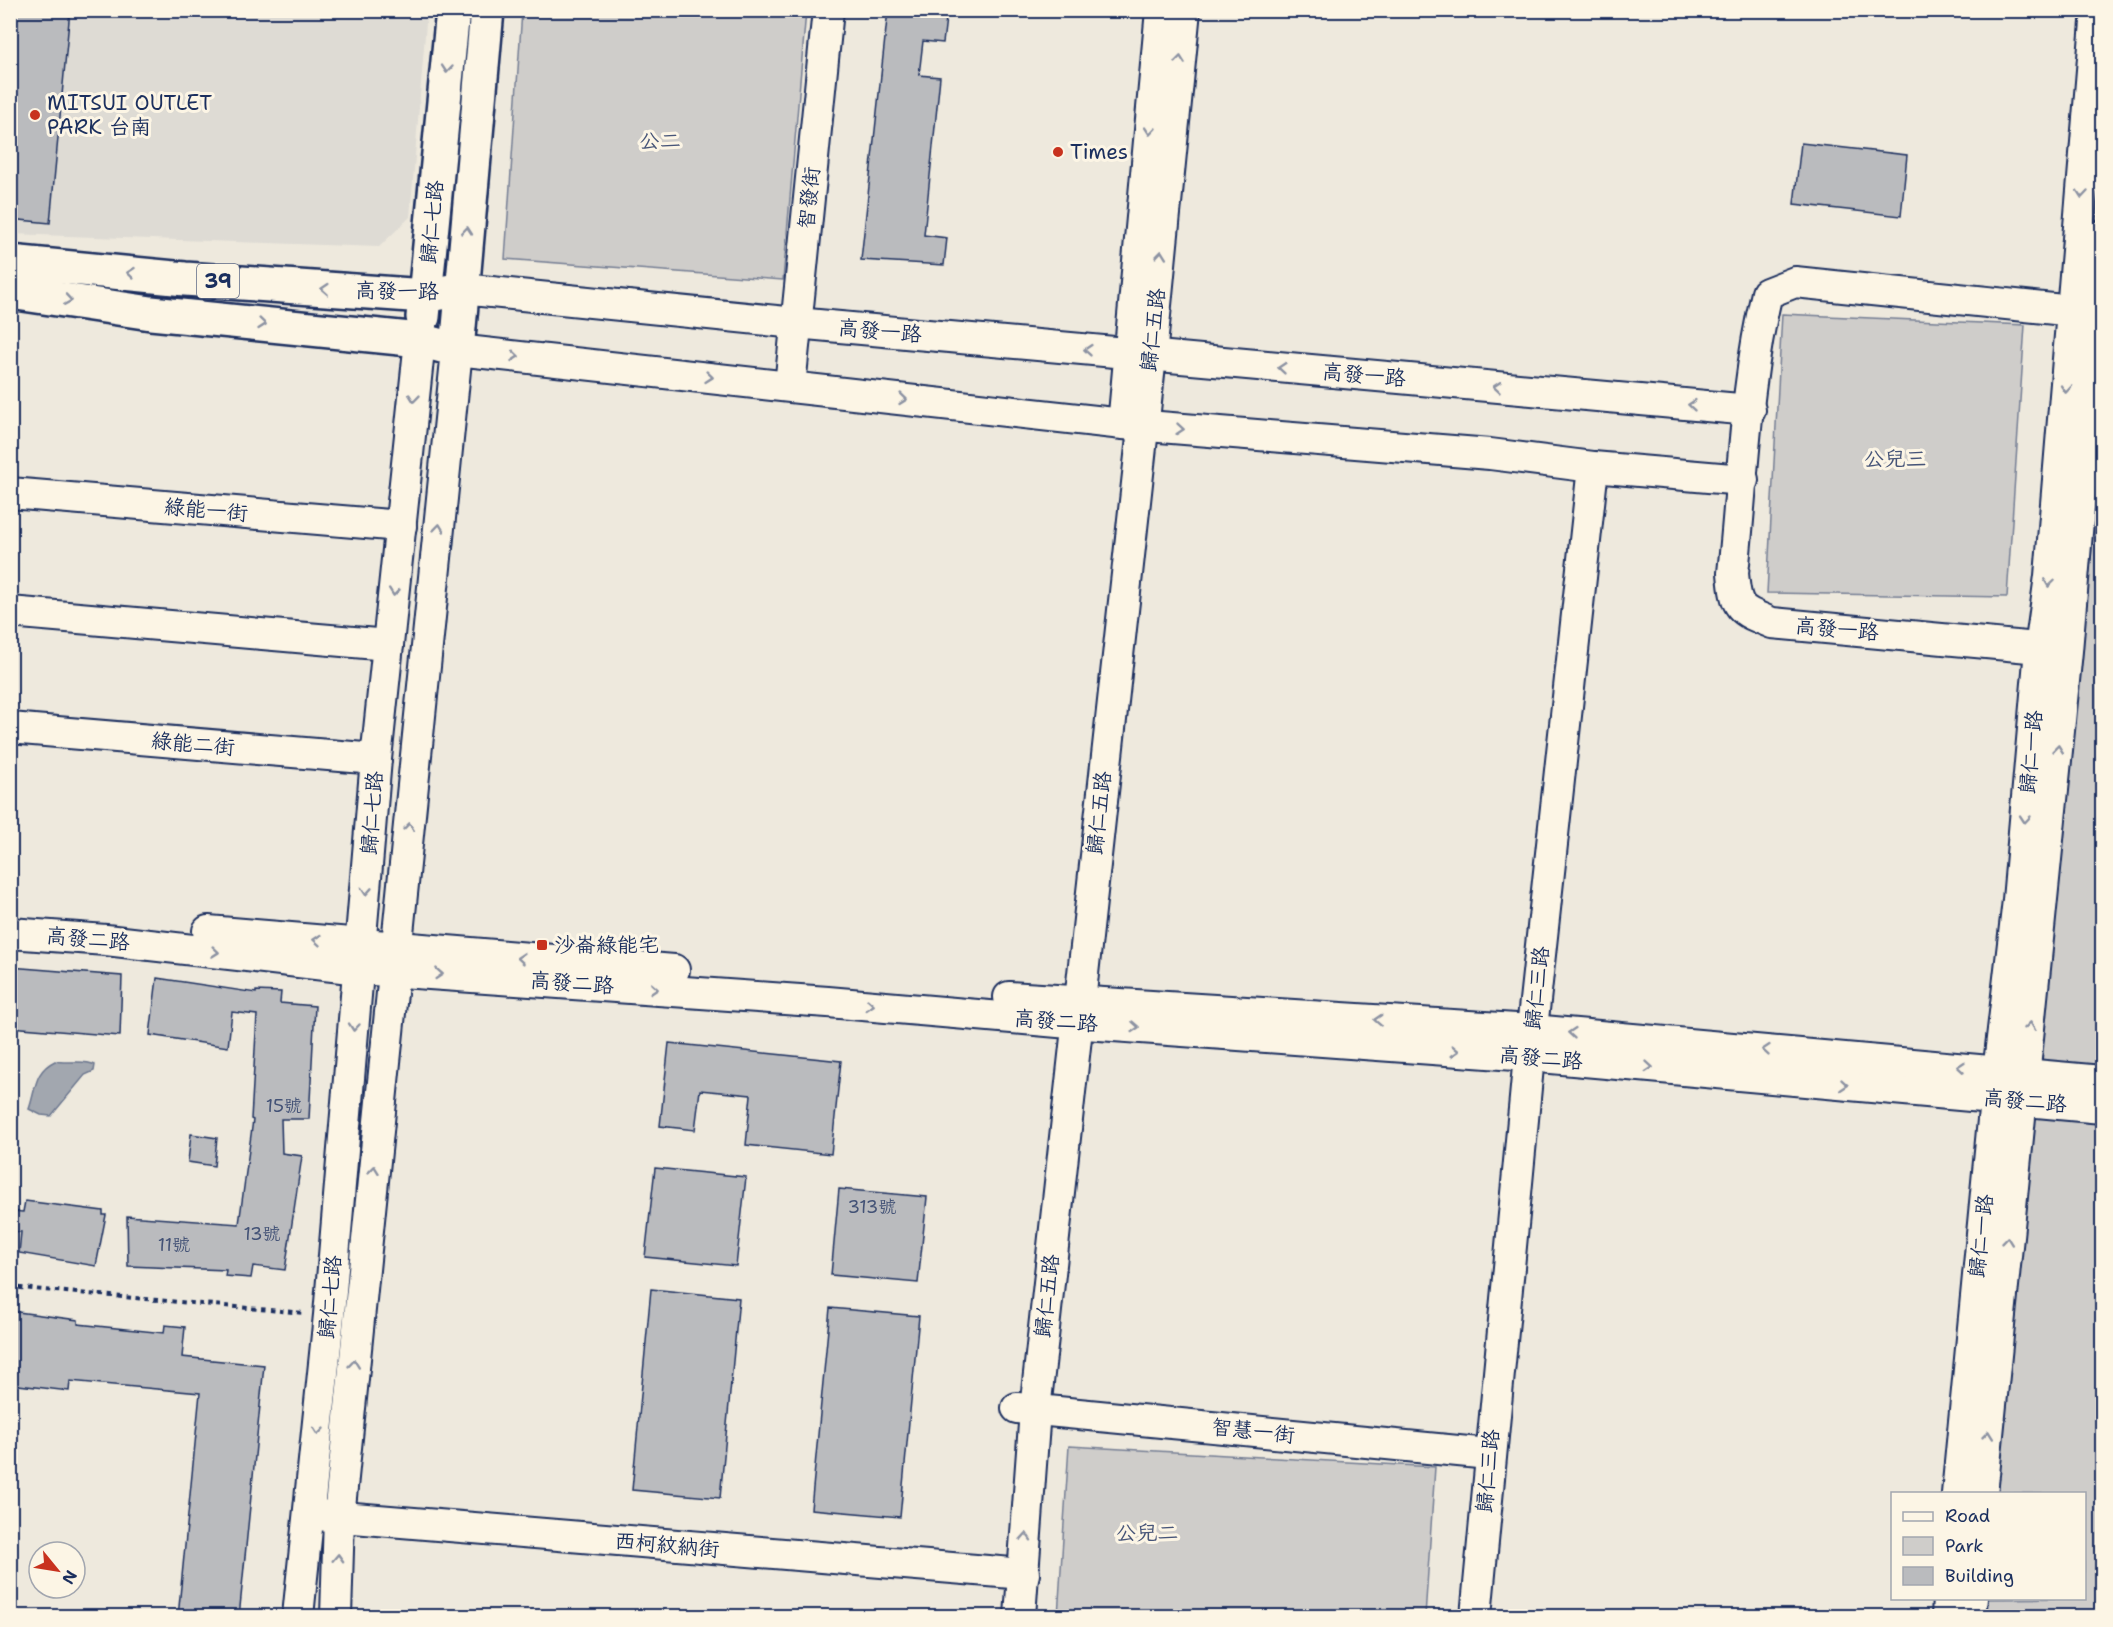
<svg xmlns="http://www.w3.org/2000/svg" width="2113" height="1627" font-family="'Shantell Sans','LXGW WenKai TC',sans-serif">
<style>
.built{fill:#dedbd4}
.green{fill:#cfcdca;stroke:#757e94;stroke-width:1.5}
.water{fill:#a2a7af;stroke:#6c778f;stroke-width:1.5}
.building{fill:#babbbe;stroke:#1b2f5e;stroke-width:1.5}
.lines{fill:none;stroke-linecap:round;stroke-linejoin:round}
.minor-casing{stroke:#1b2f5e;stroke-width:34}
.major-casing{stroke:#1b2f5e;stroke-width:38}
.path{stroke:#1b2f5e;stroke-width:4;stroke-dasharray:4.5 4.5;stroke-linecap:butt}
.minor{stroke:#fcf5e5;stroke-width:30}
.major{stroke:#fcf5e5;stroke-width:33}
.oneway{stroke:#8c92a2}
.poi-dot{fill:#c8321e;stroke:#fcf5e5;stroke-width:2}
.labels{text-anchor:middle;dominant-baseline:central;stroke-width:6;stroke-linejoin:round;paint-order:stroke}
.number-label{font-size:18px;fill:#435276}
.shield{fill:#fcf5e5;stroke:#5e6a86;stroke-width:1.5}
.shield-label{font-size:20px;font-weight:bold;fill:#1b2f5e}
.poi-label{font-size:21px;fill:#1b2f5e;stroke:#fcf5e5;text-anchor:start}
.park-label{font-size:21px;fill:#485679;stroke:#fcf5e5}
.street-label{font-size:21px;fill:#1b2f5e;stroke:#fcf5e5}
</style>
<rect width="100%" height="100%" fill="#eee9dd"/>
<filter id="ink" filterUnits="userSpaceOnUse"><feTurbulence type="fractalNoise" baseFrequency=".0167" numOctaves="2"/><feDisplacementMap in="SourceGraphic" scale="12" xChannelSelector="R" yChannelSelector="G"/><feConvolveMatrix kernelMatrix="1 2 1 2 8 2 1 2 1" color-interpolation-filters="sRGB"/></filter>
<g filter="url(#ink)">
<path class="built" d="M11,11H427L410,217L379,247L11,234Z"/>
<g class="green">
<path d="M522,11H806L783,280L505,259Z"/>
<path d="M1782,314L2025,325L2007,597L1767,593Z"/>
<path d="M2102,457V1616H1975L1977,1599L2084,1598V1494L1989,1493Z"/>
<path d="M1069,1446L1435,1467L1425,1616H1058Z"/>
</g>
<path class="water" d="M55,1061C67,1064 84,1059 95,1065L94,1071L85,1075L51,1116L41,1115L29,1109C36,1089 34,1071 55,1061Z"/>
<g class="building">
<path d="M10,10H70L50,223L10,219Z"/>
<path d="M888,10H947L943,43L923,41L919,75L940,77L924,235L947,238L944,265L861,260Z"/>
<path d="M1801,143L1907,155L1901,216L1794,204Z"/>
<path d="M10,967L122,976L120,1036L10,1027Z"/>
<path d="M157,978L256,993V991L281,992L280,1003L315,1006L309,1119H281L282,1153L302,1156L285,1270L253,1266L251,1278L225,1276L226,1270L128,1266L127,1216L239,1224L253,1120L251,1119L257,1015L232,1012L228,1047L150,1035Z"/>
<path d="M669,1043L841,1061L831,1154L746,1145L751,1095L700,1090L695,1130L660,1126Z"/>
<path d="M191,1134L217,1138L214,1166L188,1162Z"/>
<path d="M655,1168L746,1177L736,1266L645,1257Z"/>
<path d="M839,1189L927,1197L918,1283L831,1275Z"/>
<path d="M25,1201L103,1211V1215H106L96,1266L19,1253L21,1232L10,1231V1211L23,1212Z"/>
<path d="M651,1289L739,1298L720,1498L632,1490Z"/>
<path d="M830,1308L919,1316L900,1517L811,1509Z"/>
<path d="M10,1311L78,1320V1324L164,1333L165,1325L185,1327L182,1357L264,1365L239,1617H178L200,1393L70,1381L69,1391L10,1384Z"/>
</g>
<g class="lines">
<defs>
<g id="minor">
<path d="M462,289L796,323L1750,410"/>
<path d="M790,386L828,10"/>
<path d="M1124,414L1161,10"/>
<path d="M10,493L401,526"/>
<path d="M10,612L388,645"/>
<path d="M2060,650L1772,623C1739,610 1736,609 1733,573C1743,481 1745,384 1767,293L1795,282L2092,313"/>
<path d="M10,728L376,759"/>
<path d="M208,931L674,970"/>
<path d="M10,933L106,940L359,969L828,1002L1058,1022L1529,1056L2102,1108"/>
<path d="M1009,997L1532,1030L2102,1081"/>
<path d="M1017,1408L1489,1454"/>
<path d="M1957,1494L1995,1099L2018,900L2040,649L2050,576L2097,10"/>
<path d="M1982,1494L2067,651L2102,236"/>
<path d="M318,1515L1024,1574"/>
<path d="M298,1616L329,1315L376,759L420,340"/>
<path d="M336,1616L339,1517L457,350L1123,424L1490,454L1593,467L1743,480"/>
<path d="M1020,1616L1035,1410L1151,356L1185,10"/>
<path d="M1476,1616L1529,1056L1593,467"/>
<path d="M1947,1616L1948,1598"/>
<path d="M1970,1616L1972,1598"/>
</g>
<g id="major">
<path d="M10,262L185,279L425,296L462,289"/>
<path d="M10,292L151,313L420,340L457,350L487,10"/>
<path d="M423,317L453,10"/>
</g>
</defs>
<use href="#minor" class="minor-casing"/>
<use href="#major" class="major-casing"/>
<path class="path" d="M10,1287L304,1313"/>
<use href="#minor" class="minor"/>
<use href="#major" class="major"/>
</g>
<defs><path id="oneway-chevron" d="M-2-3.5L2.5 0L-2 3.5" fill="none" stroke-width="1.6" stroke-linecap="round" stroke-linejoin="round" transform="scale(1.5)"/></defs>
<g class="oneway">
<use href="#oneway-chevron" transform="translate(1180 60) rotate(-84)"/>
<use href="#oneway-chevron" transform="translate(447 69) rotate(95)"/>
<use href="#oneway-chevron" transform="translate(1150 131) rotate(95)"/>
<use href="#oneway-chevron" transform="translate(2082 194) rotate(95)"/>
<use href="#oneway-chevron" transform="translate(467 231) rotate(-85)"/>
<use href="#oneway-chevron" transform="translate(1161 255) rotate(-84)"/>
<use href="#oneway-chevron" transform="translate(131 273) rotate(-174)"/>
<use href="#oneway-chevron" transform="translate(325 289) rotate(-176)"/>
<use href="#oneway-chevron" transform="translate(68 300) rotate(9)"/>
<use href="#oneway-chevron" transform="translate(262 324) rotate(6)"/>
<use href="#oneway-chevron" transform="translate(1088 350) rotate(-175)"/>
<use href="#oneway-chevron" transform="translate(515 356) rotate(6)"/>
<use href="#oneway-chevron" transform="translate(1282 368) rotate(-175)"/>
<use href="#oneway-chevron" transform="translate(709 377) rotate(6)"/>
<use href="#oneway-chevron" transform="translate(1497 387) rotate(-175)"/>
<use href="#oneway-chevron" transform="translate(2066 389) rotate(95)"/>
<use href="#oneway-chevron" transform="translate(414 398) rotate(96)"/>
<use href="#oneway-chevron" transform="translate(903 399) rotate(6)"/>
<use href="#oneway-chevron" transform="translate(1692 405) rotate(-175)"/>
<use href="#oneway-chevron" transform="translate(1180 429) rotate(5)"/>
<use href="#oneway-chevron" transform="translate(439 528) rotate(-84)"/>
<use href="#oneway-chevron" transform="translate(2049 583) rotate(98)"/>
<use href="#oneway-chevron" transform="translate(394 592) rotate(96)"/>
<use href="#oneway-chevron" transform="translate(2058 749) rotate(-84)"/>
<use href="#oneway-chevron" transform="translate(2025 819) rotate(95)"/>
<use href="#oneway-chevron" transform="translate(409 827) rotate(-84)"/>
<use href="#oneway-chevron" transform="translate(366 891) rotate(94)"/>
<use href="#oneway-chevron" transform="translate(317 940) rotate(-175)"/>
<use href="#oneway-chevron" transform="translate(215 952) rotate(6)"/>
<use href="#oneway-chevron" transform="translate(521 958) rotate(-175)"/>
<use href="#oneway-chevron" transform="translate(439 974) rotate(4)"/>
<use href="#oneway-chevron" transform="translate(654 989) rotate(4)"/>
<use href="#oneway-chevron" transform="translate(870 1005) rotate(5)"/>
<use href="#oneway-chevron" transform="translate(1378 1020) rotate(-177)"/>
<use href="#oneway-chevron" transform="translate(2030 1026) rotate(-83)"/>
<use href="#oneway-chevron" transform="translate(354 1027) rotate(95)"/>
<use href="#oneway-chevron" transform="translate(1135 1027) rotate(4)"/>
<use href="#oneway-chevron" transform="translate(1572 1033) rotate(-175)"/>
<use href="#oneway-chevron" transform="translate(1766 1050) rotate(-175)"/>
<use href="#oneway-chevron" transform="translate(1455 1051) rotate(4)"/>
<use href="#oneway-chevron" transform="translate(1649 1067) rotate(5)"/>
<use href="#oneway-chevron" transform="translate(1961 1067) rotate(-175)"/>
<use href="#oneway-chevron" transform="translate(1844 1085) rotate(5)"/>
<use href="#oneway-chevron" transform="translate(374 1170) rotate(-84)"/>
<use href="#oneway-chevron" transform="translate(2007 1241) rotate(-84)"/>
<use href="#oneway-chevron" transform="translate(354 1364) rotate(-84)"/>
<use href="#oneway-chevron" transform="translate(318 1431) rotate(96)"/>
<use href="#oneway-chevron" transform="translate(1988 1435) rotate(-84)"/>
<use href="#oneway-chevron" transform="translate(1026 1537) rotate(-86)"/>
<use href="#oneway-chevron" transform="translate(338 1558) rotate(-88)"/>
</g>
</g>
<g class="poi-dot">
<circle cx="35" cy="115" r="6"/>
<circle cx="1058" cy="152" r="6"/>
<rect x="536" y="939" width="12" height="12" rx="3"/>
</g>
<g class="labels">
<g class="number-label">
<text x="284" y="1106">15號</text>
<text x="872" y="1207">313號</text>
<text x="262" y="1234">13號</text>
<text x="174" y="1245">11號</text>
</g>
<rect class="shield" x="197" y="264" width="42" height="34" rx="4.5"/>
<g class="shield-label">
<text x="218" y="281">39</text>
</g>
<g class="poi-label">
<text x="47" y="103">MITSUI OUTLET<tspan x="47" dy="24">PARK 台南</tspan></text>
<text x="1070" y="152">Times</text>
<text x="554" y="945">沙崙綠能宅</text>
</g>
<g class="park-label">
<text x="660" y="141">公二</text>
<text x="1895" y="459">公兒三</text>
<text x="1147" y="1533">公兒二</text>
</g>
<g class="street-label">
<text transform="translate(809 198) rotate(-84)">智發街</text>
<text transform="translate(432 222) rotate(-85)">歸仁七路</text>
<text transform="translate(397 291) rotate(1)">高發一路</text>
<text transform="translate(1153 330) rotate(-84)">歸仁五路</text>
<text transform="translate(880 331) rotate(5)">高發一路</text>
<text transform="translate(1364 375) rotate(5)">高發一路</text>
<text transform="translate(206 510) rotate(5)">綠能一街</text>
<text transform="translate(1837 629) rotate(5)">高發一路</text>
<text transform="translate(193 744) rotate(5)">綠能二街</text>
<text transform="translate(2031 752) rotate(-85)">歸仁一路</text>
<text transform="translate(372 813) rotate(-86)">歸仁七路</text>
<text transform="translate(1099 813) rotate(-84)">歸仁五路</text>
<text transform="translate(88 939) rotate(5)">高發二路</text>
<text transform="translate(572 983) rotate(4)">高發二路</text>
<text transform="translate(1537 988) rotate(-84)">歸仁三路</text>
<text transform="translate(1056 1021) rotate(4)">高發二路</text>
<text transform="translate(1541 1058) rotate(5)">高發二路</text>
<text transform="translate(2025 1101) rotate(5)">高發二路</text>
<text transform="translate(1981 1236) rotate(-84)">歸仁一路</text>
<text transform="translate(1047 1296) rotate(-84)">歸仁五路</text>
<text transform="translate(330 1297) rotate(-85)">歸仁七路</text>
<text transform="translate(1253 1431) rotate(6)">智慧一街</text>
<text transform="translate(1488 1471) rotate(-85)">歸仁三路</text>
<text transform="translate(667 1545) rotate(5)">西柯紋納街</text>
</g>
</g>
<rect width="2113" height="1627" fill="none" stroke="#fcf5e5" stroke-width="36"/>
<rect x="18" y="18" width="2077" height="1591" fill="none" stroke="#1b2f5e" stroke-width="2" filter="url(#ink)"/>
<rect x="1891" y="1492" width="195" height="108" fill="#fcf5e5" stroke="#a2a6af" stroke-width="1.5"/>
<rect x="1903" y="1512" width="30" height="9" fill="#fcf5e5" stroke="#a2a6af" stroke-width="1.5"/>
<text x="1945" y="1522" font-size="18" fill="#1b2f5e">Road</text>
<rect x="1903" y="1537" width="30" height="18" fill="#cfcdca" stroke="#a2a6af" stroke-width="1.5"/>
<text x="1945" y="1552" font-size="18" fill="#1b2f5e">Park</text>
<rect x="1903" y="1567" width="30" height="18" fill="#babbbe" stroke="#a2a6af" stroke-width="1.5"/>
<text x="1945" y="1582" font-size="18" fill="#1b2f5e">Building</text>
<g transform="translate(57 1570) rotate(120)"><circle r="28" fill="#fcf5e5" stroke="#a2a6af" stroke-width="1.5"/>
<path d="M0-4.5L10 22L0 15L-10 22Z" fill="#c8321e"/>
<text y="-9" font-size="16" font-weight="bold" text-anchor="middle" fill="#1b2f5e">N</text>
</g>
</svg>
